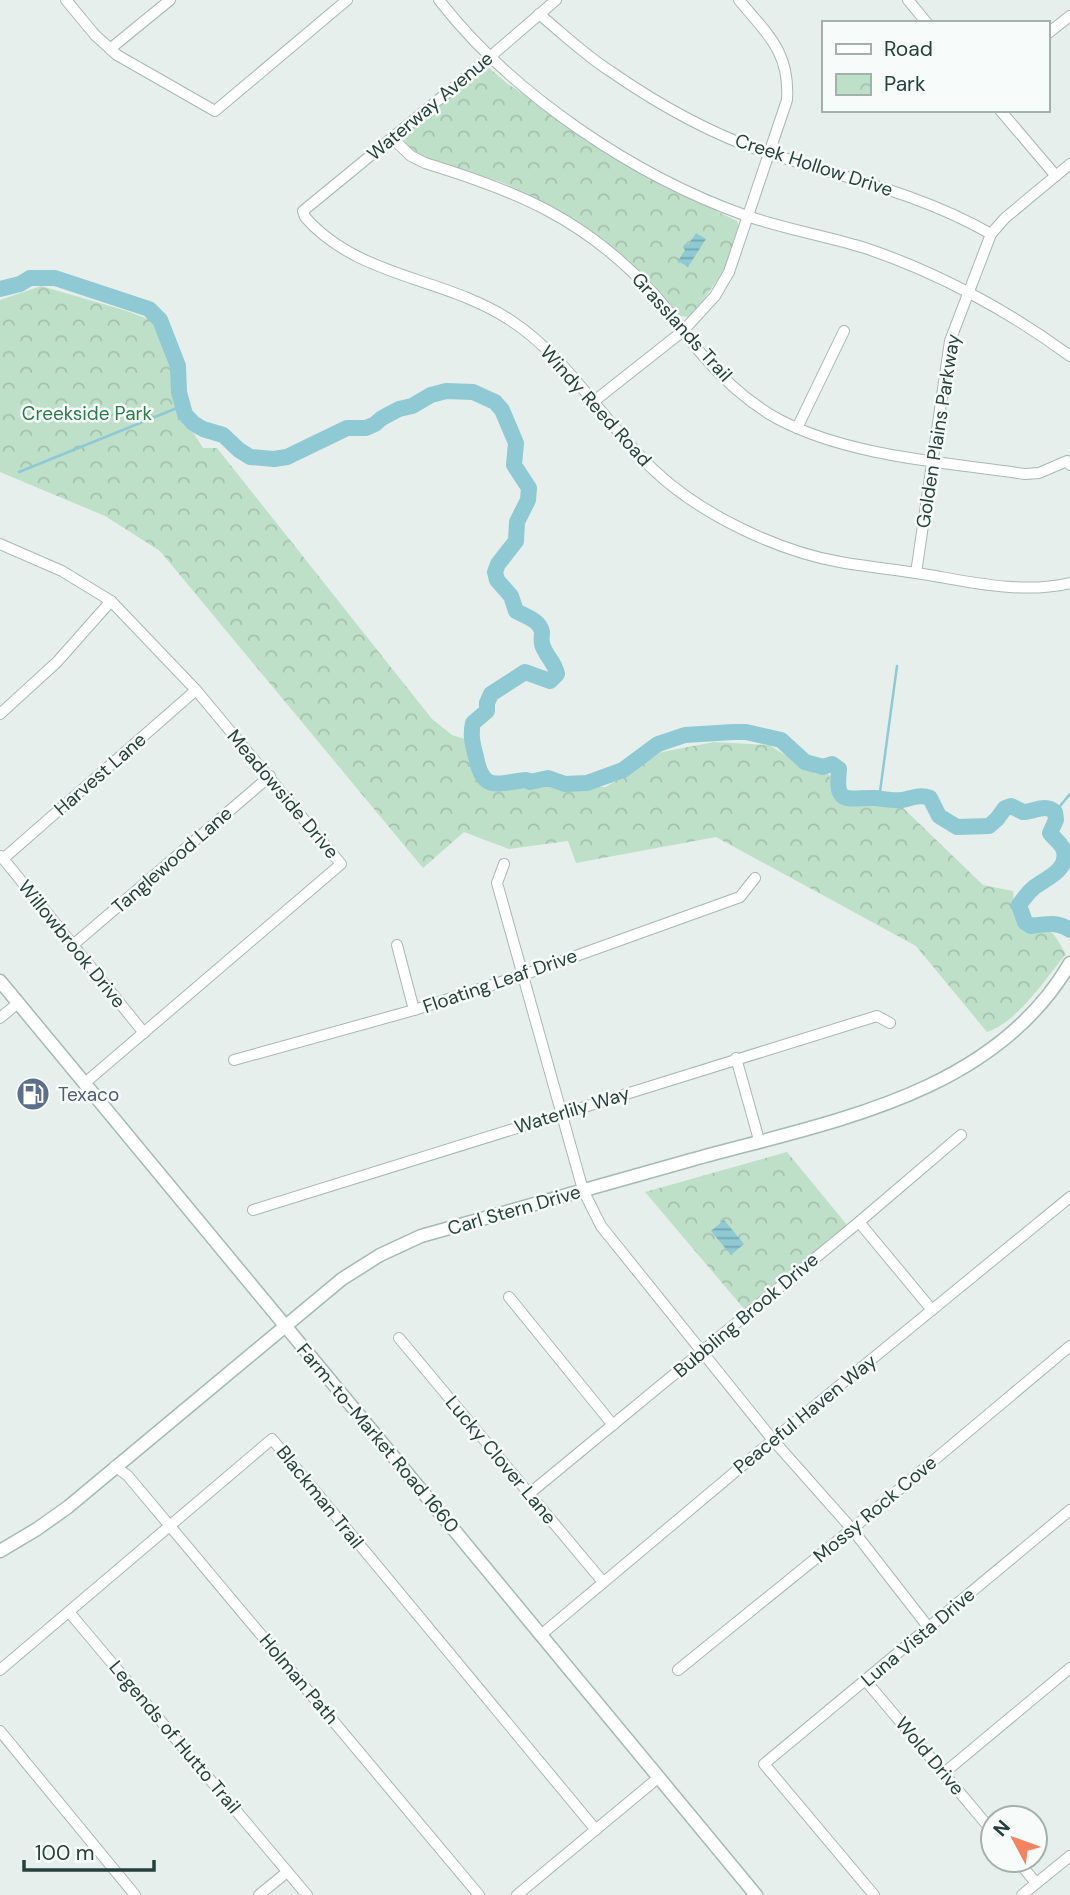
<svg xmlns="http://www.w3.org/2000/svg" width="1070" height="1895" font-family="'DM Sans',sans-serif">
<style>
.park{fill:url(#park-crowns)}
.water{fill:url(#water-rules)}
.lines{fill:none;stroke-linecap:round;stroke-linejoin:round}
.stream{stroke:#8ec9d4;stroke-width:2.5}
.river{stroke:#8ec9d4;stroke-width:16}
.street-casing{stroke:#a8b8b2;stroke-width:12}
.secondary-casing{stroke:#a4bbb3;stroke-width:15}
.street{stroke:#fff;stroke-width:10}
.secondary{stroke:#fff;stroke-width:12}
.labels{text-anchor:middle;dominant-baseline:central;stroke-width:5;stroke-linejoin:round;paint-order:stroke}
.street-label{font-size:19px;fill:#24423a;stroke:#f7fbf9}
.park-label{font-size:19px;fill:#2d7a4b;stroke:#f7fbf9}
.service-label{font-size:19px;fill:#4e5e75;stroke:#f7fbf9;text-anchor:start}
</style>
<defs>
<pattern id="park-crowns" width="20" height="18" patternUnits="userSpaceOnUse" patternTransform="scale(1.75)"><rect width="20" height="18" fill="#bfe0c8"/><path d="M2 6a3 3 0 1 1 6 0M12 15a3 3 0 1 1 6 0" fill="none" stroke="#a4c1ad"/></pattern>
<pattern id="water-rules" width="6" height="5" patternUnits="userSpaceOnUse" patternTransform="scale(1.75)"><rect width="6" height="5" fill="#8ec9d4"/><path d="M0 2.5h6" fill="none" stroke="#74a5ad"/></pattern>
</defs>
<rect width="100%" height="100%" fill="#e6efeb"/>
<g class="park">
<path d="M489,68L508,84L545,109L702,204L737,221C747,244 704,301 689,317L680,316C626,254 578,214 501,182C479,174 414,160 404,141L407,132L483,69Z"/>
<path d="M41,286L124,310L151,320L172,367L174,402L203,448H217L432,719L452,735L465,739L482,786L606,787L662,752L714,742L769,745L816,774H829L836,799L853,806L870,803L899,804L983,885L1013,891L1015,910L1026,929C1054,928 1052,931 1066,954C1045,979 1018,1022 987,1032L916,946L716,837L576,863L568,841L509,849L464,832L423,868L160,551L105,516L0,472V300Z"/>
<path d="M787,1152L847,1225L745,1310L645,1192Z"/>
</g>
<g class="water">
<path d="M696,233L706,239L688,267L678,261L685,250L683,247L685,244L688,245Z"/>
<path d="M724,1220L744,1244L731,1255L711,1231Z"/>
</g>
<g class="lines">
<g class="stream">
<path d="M19,472L182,406"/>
<path d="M879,799L897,666"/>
<path d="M1055,812L1070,794"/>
</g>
<path class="river" d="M0,289L20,284L30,278H55L149,309L160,320L178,366L179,392L185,414L193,423L203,429L223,435L239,450L250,457L274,459L287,457L347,428H366L375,424L382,418L399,409L412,406L431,395L446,391L473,392L495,402L502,410L516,443L514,465L529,488L528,500L517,522L516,541L498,564L495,572L497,580L511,596L516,611C525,616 540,620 542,632C542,639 540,642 544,649C549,660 554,661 557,674L550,681L525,672L491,694L487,703V711L473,723C470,736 473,745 476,757C483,793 497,783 526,780L530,782L548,778L565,784L587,783L623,770L658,744L685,735L733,732H746L781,740L805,762L823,767L832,764L839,769C835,807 847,797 875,798C884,799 893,801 902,800C912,798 920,794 930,798L939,816L957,827L989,826L997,819L1005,808L1011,806L1023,812C1034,812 1045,803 1055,812L1056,820L1050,833C1054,839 1062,843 1064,851C1068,868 1051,876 1039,884C1030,889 1025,897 1019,905L1025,922L1031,926C1045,924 1057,921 1070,930"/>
<defs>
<g id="street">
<path d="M66,0L95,35L117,55L215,111L347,0"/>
<path d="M439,0C512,94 634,176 747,216C785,229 826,236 865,248C937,272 1009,311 1070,356"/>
<path d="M556,0L476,69L303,211L305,217C358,278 445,277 510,320C570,359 605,425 656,472C702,515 778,551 840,562C869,567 899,570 929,575C975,583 1024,594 1070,583"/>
<path d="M908,0L927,23"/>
<path d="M539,14C562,33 585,55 610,71C659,105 714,136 771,154C846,178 922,194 991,234"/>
<path d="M1047,34L1070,16"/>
<path d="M110,49L170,0"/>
<path d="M1000,110L1056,176"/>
<path d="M392,138L411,156L425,163C517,191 585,219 652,292C671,312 686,337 705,358C725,381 751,404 778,419C850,457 945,462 1025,474L1039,473L1067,461L1070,465"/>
<path d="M593,402L683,331L715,296L729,272L787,100C790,52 768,35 739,0"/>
<path d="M797,428L844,331"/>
<path d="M0,544L62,571L111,601L196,690L341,864L86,1082"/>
<path d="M916,573L950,341L991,234L1005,218L1070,164"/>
<path d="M0,714L57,662L111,601"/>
<path d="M1,856L144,1033"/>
<path d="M3,859L196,690"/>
<path d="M504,864L497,883L583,1190L601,1226L773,1440L852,1529L929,1628"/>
<path d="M73,945L270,776"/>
<path d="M397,945L414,1010"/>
<path d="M0,1018L18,1003"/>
<path d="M736,1058L759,1140"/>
<path d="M234,1060L414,1010L523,975L740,897L755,878"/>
<path d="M253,1210L877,1016L890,1023"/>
<path d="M859,1222L932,1310"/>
<path d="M509,1297L613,1425"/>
<path d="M399,1338L603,1582"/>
<path d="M115,1466L128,1476L479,1895"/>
<path d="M530,1493L859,1222L961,1135"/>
<path d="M69,1612L307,1895"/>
<path d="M542,1634L773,1440L1070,1197"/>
<path d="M0,1670L272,1439L596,1830"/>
<path d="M678,1670L852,1529L1070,1346"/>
<path d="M866,1681L993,1832"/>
<path d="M0,1731L135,1895"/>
<path d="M944,1773L1070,1668"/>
<path d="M1017,1860L1036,1883"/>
<path d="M259,1895L287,1872"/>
<path d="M517,1895L658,1778"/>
<path d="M874,1895L764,1764L1070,1510"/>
<path d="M1022,1895L1070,1856"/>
</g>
<g id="secondary">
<path d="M0,981L756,1895"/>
<path d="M0,1551L37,1529L68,1507L342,1279L380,1255L421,1236C511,1211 601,1185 691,1160C827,1122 993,1096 1070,963"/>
</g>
</defs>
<use href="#street" class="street-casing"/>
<use href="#secondary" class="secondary-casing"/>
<use href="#street" class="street"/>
<use href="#secondary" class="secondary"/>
</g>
<defs>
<symbol id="fuel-disc" viewBox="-11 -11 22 22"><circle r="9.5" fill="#5c6f8a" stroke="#f7fbf9"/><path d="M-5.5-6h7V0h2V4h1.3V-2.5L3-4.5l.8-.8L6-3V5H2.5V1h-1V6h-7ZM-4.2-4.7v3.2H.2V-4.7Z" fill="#fff"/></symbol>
</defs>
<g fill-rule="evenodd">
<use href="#fuel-disc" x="14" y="1075" width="38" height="38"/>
</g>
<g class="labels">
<g class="street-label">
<text transform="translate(430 106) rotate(-40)">Waterway Avenue</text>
<text transform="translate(814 165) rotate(18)">Creek Hollow Drive</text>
<text transform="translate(682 327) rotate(48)">Grasslands Trail</text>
<text transform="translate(596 406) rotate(48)">Windy Reed Road</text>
<text transform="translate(938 431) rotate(-81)">Golden Plains Parkway</text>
<text transform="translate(100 774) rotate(-41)">Harvest Lane</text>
<text transform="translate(283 794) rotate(50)">Meadowside Drive</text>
<text transform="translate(172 860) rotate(-41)">Tanglewood Lane</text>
<text transform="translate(72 944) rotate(51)">Willowbrook Drive</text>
<text transform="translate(500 981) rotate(-19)">Floating Leaf Drive</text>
<text transform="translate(572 1110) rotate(-17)">Waterlily Way</text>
<text transform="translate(514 1210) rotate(-16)">Carl Stern Drive</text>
<text transform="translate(746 1315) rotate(-40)">Bubbling Brook Drive</text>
<text transform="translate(805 1414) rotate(-39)">Peaceful Haven Way</text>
<text transform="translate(378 1438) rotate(50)">Farm-to-Market Road 1660</text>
<text transform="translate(501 1460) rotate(50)">Lucky Clover Lane</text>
<text transform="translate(320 1497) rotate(51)">Blackman Trail</text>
<text transform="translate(875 1509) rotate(-40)">Mossy Rock Cove</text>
<text transform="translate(918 1637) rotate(-40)">Luna Vista Drive</text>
<text transform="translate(299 1679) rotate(50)">Holman Path</text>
<text transform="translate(175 1737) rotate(50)">Legends of Hutto Trail</text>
<text transform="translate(930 1756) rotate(50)">Wold Drive</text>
</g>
<g class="park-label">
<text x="87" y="413">Creekside Park</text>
</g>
<g class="service-label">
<text x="58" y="1094">Texaco</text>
</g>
</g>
<rect x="822" y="21" width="228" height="91" fill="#f7fbf9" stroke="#a3b1ad" stroke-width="2"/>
<rect x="836" y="44" width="35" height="10" fill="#ffffff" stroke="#a3b1ad" stroke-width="2"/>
<text x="884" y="56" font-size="21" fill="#24423a">Road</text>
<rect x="836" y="74" width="35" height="21" fill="url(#park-crowns)" stroke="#a3b1ad" stroke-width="2"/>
<text x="884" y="91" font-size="21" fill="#24423a">Park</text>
<g transform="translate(1014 1839) rotate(311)"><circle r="33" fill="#f7fbf9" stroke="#a3b1ad" stroke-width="2"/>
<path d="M0-5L12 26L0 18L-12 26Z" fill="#f4845f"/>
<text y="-10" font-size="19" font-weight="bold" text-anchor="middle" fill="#24423a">N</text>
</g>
<path d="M24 1860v10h130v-10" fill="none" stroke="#24423a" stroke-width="3.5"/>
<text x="35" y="1860" font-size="21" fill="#24423a" stroke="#f7fbf9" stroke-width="5" paint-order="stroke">100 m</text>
</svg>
